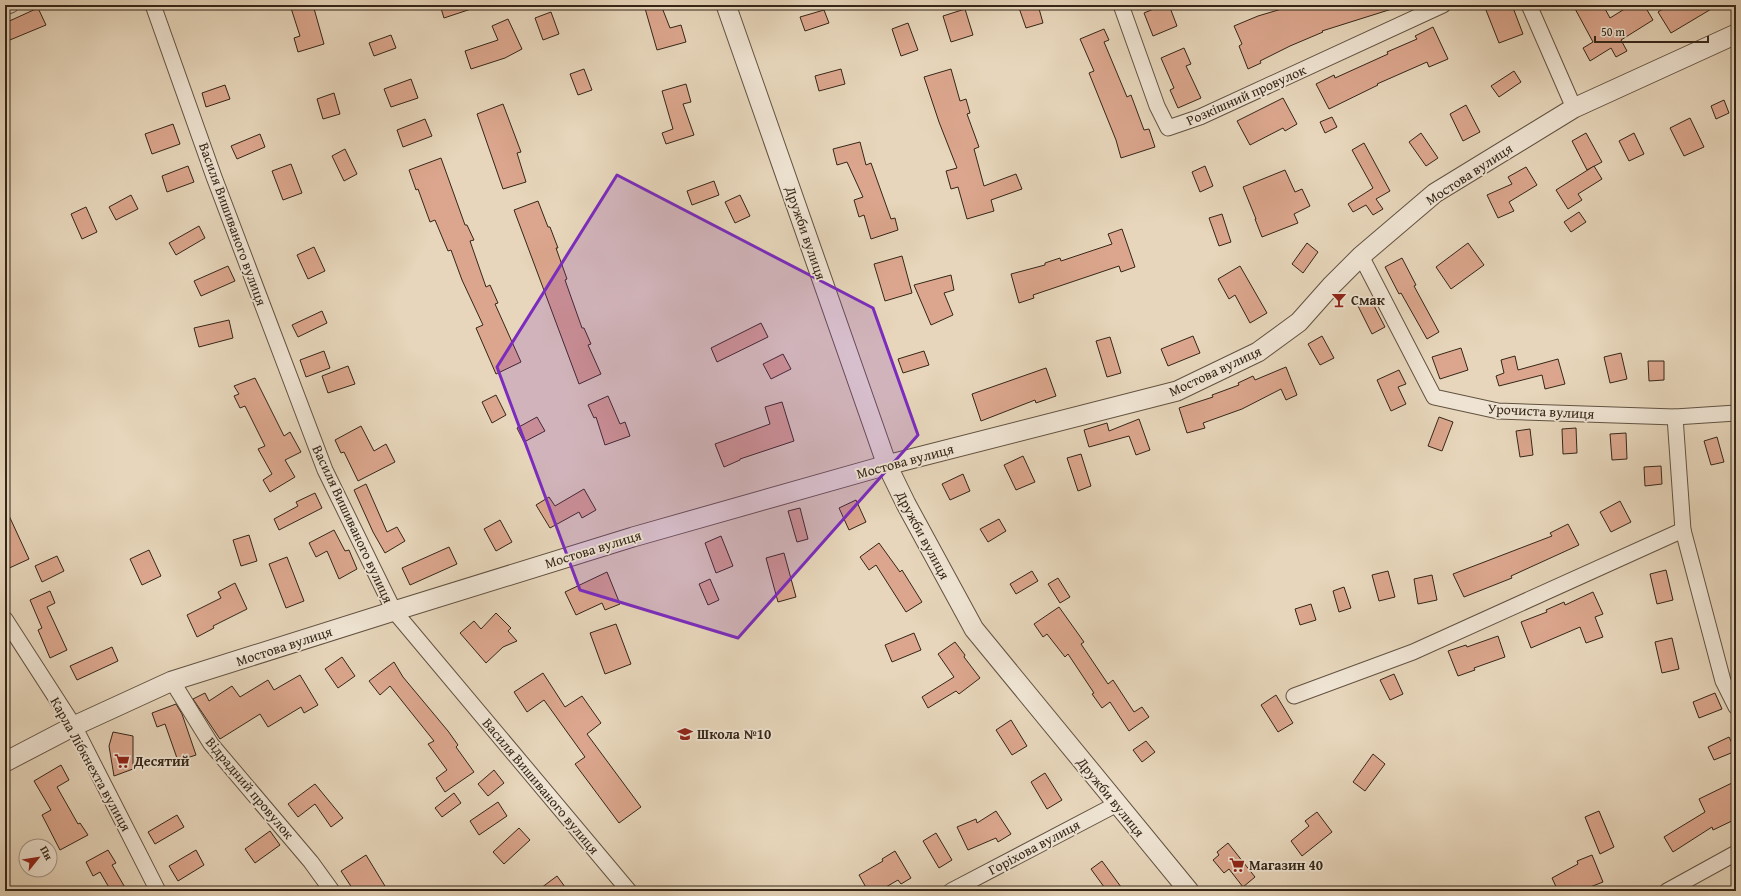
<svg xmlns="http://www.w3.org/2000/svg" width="1741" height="896" font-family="'Gentium Book Plus',serif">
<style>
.building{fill:#dba68d;stroke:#352618}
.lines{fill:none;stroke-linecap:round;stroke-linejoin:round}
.minor-casing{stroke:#625241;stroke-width:17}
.tertiary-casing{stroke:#625241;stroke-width:21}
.minor{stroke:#efe4d3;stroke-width:15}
.tertiary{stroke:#efe4d3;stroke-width:19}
.marked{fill:#7b2cbf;fill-opacity:0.2;stroke:#7b2cbf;stroke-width:3;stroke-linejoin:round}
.labels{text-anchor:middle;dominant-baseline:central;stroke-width:3.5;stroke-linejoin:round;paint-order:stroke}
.street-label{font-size:14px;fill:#352618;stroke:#efe4d3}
.poi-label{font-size:14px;font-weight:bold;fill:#352618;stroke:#efe4d3;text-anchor:start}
</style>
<rect width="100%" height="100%" fill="#e7d6bb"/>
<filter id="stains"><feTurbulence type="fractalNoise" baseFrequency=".005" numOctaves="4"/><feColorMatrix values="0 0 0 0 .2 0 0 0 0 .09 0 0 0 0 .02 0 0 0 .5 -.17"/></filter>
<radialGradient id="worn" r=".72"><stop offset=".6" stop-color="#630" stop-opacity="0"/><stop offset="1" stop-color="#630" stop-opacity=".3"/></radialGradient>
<g class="building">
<path d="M290,5H313L324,44L298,52L294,38L300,36Z"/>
<path d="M440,5H477V7L444,18Z"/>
<path d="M644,5H661L670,28L681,25L686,42L657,50Z"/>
<path d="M1018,5H1038L1043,23L1026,28Z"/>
<path d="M1163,5H1169L1177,26L1153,36L1144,13Z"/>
<path d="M1295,5H1395V8L1322,31L1323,32L1290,46L1260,61L1261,63L1248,69L1239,46L1242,44L1234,26L1258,16Z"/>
<path d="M1484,5H1512L1523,34L1499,43Z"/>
<path d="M1573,5H1603L1610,18L1631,5H1644L1653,20L1621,40L1627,51L1616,57L1611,48L1590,61L1583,48L1593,42Z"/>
<path d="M1669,5H1718L1671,33L1658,12Z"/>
<path d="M38,8L46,25L5,42V23Z"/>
<path d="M965,9L973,35L951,42L943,16Z"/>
<path d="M824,10L829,23L805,31L800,17Z"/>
<path d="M551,12L559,34L543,40L535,18Z"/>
<path d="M508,19L522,49L505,58L471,69L465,51L498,40L492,26Z"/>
<path d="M908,23L918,50L901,56L892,29Z"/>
<path d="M1433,27L1448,59L1429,67L1427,62L1377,84L1378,85L1329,109L1316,84L1334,75L1335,78L1388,54L1387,52L1417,39L1415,36Z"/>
<path d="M1104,29L1109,40L1104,42L1127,97L1131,95L1144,130L1149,129L1155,147L1121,158L1116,140L1089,73L1094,71L1080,39Z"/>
<path d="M391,35L396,48L374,56L369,43Z"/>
<path d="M1184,48L1191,64L1186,66L1201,98L1178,108L1170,90L1174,88L1161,58Z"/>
<path d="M584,69L592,90L578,95L570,74Z"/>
<path d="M841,69L845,84L819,91L815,76Z"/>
<path d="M951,69L960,101L966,99L970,113L967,114L979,147L974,149L984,186L1016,174L1022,189L991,200L994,211L967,219L958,187L951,189L946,171L957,168L939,122L924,77Z"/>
<path d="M1514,71L1521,82L1499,97L1491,86Z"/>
<path d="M411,79L418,98L391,107L384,89Z"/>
<path d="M686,84L691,102L683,104L694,135L666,144L662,133L673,129L662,91Z"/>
<path d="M225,85L230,99L206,107L202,93Z"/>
<path d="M334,93L340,114L323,119L317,99Z"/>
<path d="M1283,98L1297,124L1285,131L1283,128L1250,145L1237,121Z"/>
<path d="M1724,100L1729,113L1716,119L1711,106Z"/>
<path d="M503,104L521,152L517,153L526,182L503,189L477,114Z"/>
<path d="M1466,105L1480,132L1463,141L1450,114Z"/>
<path d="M1332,117L1337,127L1325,133L1320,122Z"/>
<path d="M1690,118L1704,147L1684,156L1670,128Z"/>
<path d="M425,119L432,136L403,147L397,130Z"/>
<path d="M173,124L180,144L152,154L145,134Z"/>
<path d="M1421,133L1438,158L1426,166L1409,142Z"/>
<path d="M1586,133L1602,162L1587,170L1572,141Z"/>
<path d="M1634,133L1644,154L1629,161L1619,141Z"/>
<path d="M260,134L265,147L237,159L231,146Z"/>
<path d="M860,142L866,165L871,163L891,219L895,218L898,230L871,239L864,215L859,217L854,200L863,197L847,162L837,165L833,149Z"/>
<path d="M1364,143L1390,191L1376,199L1383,209L1373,215L1366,205L1353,212L1348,204L1373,188L1352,150Z"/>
<path d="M345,149L357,174L344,181L332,156Z"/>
<path d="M441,158L465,225H467L474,240L470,241L486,287L490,285L498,303L495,304L521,362L496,374L476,328L483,325L462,280L451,250L448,251L435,220L430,222L418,189L416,190L409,170Z"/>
<path d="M291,164L302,193L283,200L272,171Z"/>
<path d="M188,166L194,182L167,192L162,176Z"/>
<path d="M1205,166L1213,186L1200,192L1192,172Z"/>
<path d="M1594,166L1602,179L1578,194L1582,200L1568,209L1556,190Z"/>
<path d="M1526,167L1537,185L1509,202L1514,211L1498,218L1487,195L1512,184L1508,177Z"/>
<path d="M1285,170L1295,192L1302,189L1310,206L1294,214L1298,223L1262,237L1255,219H1256L1243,187Z"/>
<path d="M714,181L719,195L692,205L687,191Z"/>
<path d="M131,195L138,209L116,220L109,207Z"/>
<path d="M740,195L750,216L735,223L725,202Z"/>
<path d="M538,201L548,227H550L558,248H556L567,279L565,280L582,328H584L591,344L588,345L601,374L579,384L514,210Z"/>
<path d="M86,207L97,232L82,239L71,214Z"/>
<path d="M1579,212L1586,222L1571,232L1564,222Z"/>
<path d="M1222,214L1231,242L1219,246L1209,218Z"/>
<path d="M199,226L205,238L176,255L169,243Z"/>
<path d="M1122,229L1135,267L1121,272L1119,266L1033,295L1034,298L1019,303L1011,274L1045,265V263L1060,258L1061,261L1112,244L1108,234Z"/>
<path d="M1307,243L1318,252L1303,273L1292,264Z"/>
<path d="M1468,243L1484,265L1451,289L1436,267Z"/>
<path d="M314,247L325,271L308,279L297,255Z"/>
<path d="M902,256L912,293L885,301L874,264Z"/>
<path d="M1402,258L1416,285L1414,286L1439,332L1427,339L1401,293L1399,294L1385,267Z"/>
<path d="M228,266L235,281L201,296L194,281Z"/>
<path d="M1240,266L1267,313L1250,323L1235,295L1229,299L1218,279Z"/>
<path d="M951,275L954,290L944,293L953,315L931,325L914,285Z"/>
<path d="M1371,300L1385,327L1372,334L1358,306Z"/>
<path d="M322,311L327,323L298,337L292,325Z"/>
<path d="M229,320L233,338L199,347L194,328Z"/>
<path d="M761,323L768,337L717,362L711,348Z"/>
<path d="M1193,336L1200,353L1168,366L1161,349Z"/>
<path d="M1322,336L1334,358L1320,365L1308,344Z"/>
<path d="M1110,337L1121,373L1107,377L1096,341Z"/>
<path d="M1461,348L1468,370L1440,379L1432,357Z"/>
<path d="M324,351L330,368L306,377L300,360Z"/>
<path d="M924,351L929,365L903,373L898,359Z"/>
<path d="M1621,353L1627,379L1610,383L1604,357Z"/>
<path d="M783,354L791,369L771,379L763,364Z"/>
<path d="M1515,356L1518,370L1558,359L1565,384L1545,389L1542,375L1499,386L1496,376L1504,373L1501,360Z"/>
<path d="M1648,361H1664V380L1649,381Z"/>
<path d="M348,366L355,384L328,393L322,376Z"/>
<path d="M1286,367L1297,395L1286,400L1281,389L1242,409L1203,423L1205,428L1187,433L1179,408L1213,397L1212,395L1239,385L1238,383L1253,376L1255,380Z"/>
<path d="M1046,368L1056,396L1036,403L1035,400L981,421L972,394Z"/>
<path d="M1399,370L1406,384L1398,387L1406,404L1391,411L1377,380Z"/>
<path d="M255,378L284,436L290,432L301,452L285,460L295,477L270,492L263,480L272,474L258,449L265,446L245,406L240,408L234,396L239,394L234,386Z"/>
<path d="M496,395L506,415L492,423L482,402Z"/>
<path d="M608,396L620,424L625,422L630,436L605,445L596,417L594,418L588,405Z"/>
<path d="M782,402L794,441L740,459V460L724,467L715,444L770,424L765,407Z"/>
<path d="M537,417L545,431L524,442L517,428Z"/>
<path d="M1439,417L1453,422L1442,451L1428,446Z"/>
<path d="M1139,419L1150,450L1136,455L1129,436L1089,447L1084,430L1107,423L1109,431Z"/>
<path d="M361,426L374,451L386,444L395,462L358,481L344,452L341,453L335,440Z"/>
<path d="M1576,428L1577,453L1563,454L1562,429Z"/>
<path d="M1530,429L1533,455L1520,457L1516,431Z"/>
<path d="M1626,433L1627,459L1612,460L1610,434Z"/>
<path d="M1717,437L1724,462L1711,465L1704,441Z"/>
<path d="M1081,454L1091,486L1078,491L1067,458Z"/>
<path d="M1023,456L1035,482L1016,490L1004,465Z"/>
<path d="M1661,466L1662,484L1645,486L1644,467Z"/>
<path d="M963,474L970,491L950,500L942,484Z"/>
<path d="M366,484L387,532L397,527L405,541L385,553L373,532L354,490Z"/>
<path d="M584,489L596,510L582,518L579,512L550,528L536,505L549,497L555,506Z"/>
<path d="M315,493L322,508L279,530L274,519L298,506L296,502Z"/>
<path d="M856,500L866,522L849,530L839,508Z"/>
<path d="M1620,501L1631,522L1611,532L1600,512Z"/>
<path d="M5,507L29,559L5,570Z"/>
<path d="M800,508L808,539L797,542L788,511Z"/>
<path d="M999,519L1006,531L988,542L980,529Z"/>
<path d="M500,520L512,542L496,551L484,529Z"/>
<path d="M1568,524L1579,545L1511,576L1512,578L1464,597L1453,574L1552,536L1550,533Z"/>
<path d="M334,530L345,551L349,550L357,569L339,579L327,551L316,557L309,543Z"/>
<path d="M249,535L257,561L241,566L233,540Z"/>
<path d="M721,536L733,566L716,573L705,543Z"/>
<path d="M879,543L900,572L902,570L922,602L906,612L876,565L869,570L860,557Z"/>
<path d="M449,547L457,564L410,585L402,568Z"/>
<path d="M149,550L161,576L142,585L130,559Z"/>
<path d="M784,553L796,597L778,602L766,558Z"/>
<path d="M57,556L64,571L42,582L35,566Z"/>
<path d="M287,557L304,601L286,608L269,564Z"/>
<path d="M1666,570L1673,600L1657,604L1650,574Z"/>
<path d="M1032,571L1038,581L1016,594L1010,584Z"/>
<path d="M1388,571L1395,597L1379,601L1372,575Z"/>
<path d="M607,572L620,604L605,610L602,603L576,615L565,592Z"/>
<path d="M1432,575L1437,600L1418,604L1414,579Z"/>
<path d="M1058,578L1070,597L1060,603L1048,584Z"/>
<path d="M710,579L719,600L708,605L699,584Z"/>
<path d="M235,583L247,609L213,626L214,628L197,637L187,615L221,598L218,592Z"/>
<path d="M1344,587L1351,608L1339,612L1333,591Z"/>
<path d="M50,591L55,603L47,607L67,650L50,658L38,630L42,628L30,600Z"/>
<path d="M1593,592L1603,614L1595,617L1603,637L1586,643L1580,627L1531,648L1521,622L1547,612L1546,610L1564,602L1565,605Z"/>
<path d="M1311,604L1316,620L1300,625L1295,609Z"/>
<path d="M1059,607L1084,642L1081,644L1108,684L1113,680L1134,712L1142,707L1149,717L1129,731L1110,702L1102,708L1092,694L1094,693L1068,654L1065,657L1047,634L1043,637L1034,624Z"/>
<path d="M496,613L511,628L508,631L517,641L503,647L486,663L460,633L474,621L481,629Z"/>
<path d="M616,624L631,664L605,674L590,633Z"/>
<path d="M914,633L921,650L892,662L885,645Z"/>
<path d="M1498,636L1505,657L1474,668L1475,670L1458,676L1448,651L1466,645L1467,647Z"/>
<path d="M1672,638L1679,669L1662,673L1655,642Z"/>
<path d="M955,642L965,655L964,657L980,678L959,694L956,691L928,708L922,697L954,677L938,654Z"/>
<path d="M112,647L118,661L77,680L70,666Z"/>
<path d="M342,657L355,676L338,688L325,669Z"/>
<path d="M394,662L403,677L448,731L458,745L456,747L474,772L445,792L436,778L447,770L428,744L434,741L390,686L380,695L369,681Z"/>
<path d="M543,673L565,707L582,696L601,723L587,734L641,807L619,823L575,764L585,757L544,700L527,712L514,692Z"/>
<path d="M1394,674L1403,694L1390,700L1380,680Z"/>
<path d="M300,675L318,705L304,713L301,707L268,727L260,714L220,739L193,699L205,693L209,701L232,686L240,697L268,680L274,690Z"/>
<path d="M1715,693L1722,709L1699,718L1693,702Z"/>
<path d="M1276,695L1293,723L1278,732L1261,705Z"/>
<path d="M176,704L182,714L196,755L178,761L165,724L157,727L152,713Z"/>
<path d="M1011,720L1027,746L1012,755L996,730Z"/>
<path d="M113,732L133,736V769L114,776L109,746Z"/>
<path d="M1729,737L1736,751L1714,760L1708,747Z"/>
<path d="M1146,741L1155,752L1142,762L1133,750Z"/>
<path d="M1373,754L1385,764L1365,791L1353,782Z"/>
<path d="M61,765L69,780L57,787L78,824L80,823L88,835L60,850L42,815L51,810L34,781Z"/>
<path d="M494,770L504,783L488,796L478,784Z"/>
<path d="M1045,773L1062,800L1047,809L1031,782Z"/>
<path d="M1736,781V819L1713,830L1712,827L1673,852L1664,837L1705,812L1699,799Z"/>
<path d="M315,784L343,818L331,827L315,804L298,817L288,804Z"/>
<path d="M454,793L461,803L442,817L435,808Z"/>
<path d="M498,802L507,816L479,835L470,821Z"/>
<path d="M996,811L1011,834L998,842L996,838L968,850L957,827L976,819L977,823Z"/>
<path d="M1599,811L1614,847L1600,854L1585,817Z"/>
<path d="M1317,812L1332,832L1302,856L1291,841L1309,826L1305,821Z"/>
<path d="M177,815L184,827L155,844L148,832Z"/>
<path d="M519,828L530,840L504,864L493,852Z"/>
<path d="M270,831L280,845L255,863L245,849Z"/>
<path d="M936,833L952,860L939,868L923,841Z"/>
<path d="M1228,843L1255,877L1243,887L1229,869L1224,873L1213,860L1219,855L1217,852Z"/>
<path d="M108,850L116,863L112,865L127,891H111L100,872L93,876L86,862Z"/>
<path d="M196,850L204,865L178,881L169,866Z"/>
<path d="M895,851L911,878L901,884L898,880L879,891H868L859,875L883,861L882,859Z"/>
<path d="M366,855L388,891H354L341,871Z"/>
<path d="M1592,855L1603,882L1580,891H1558L1552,878L1578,864L1577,861Z"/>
<path d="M1102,861L1124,891H1107L1091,869Z"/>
<path d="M557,876L568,891H537Z"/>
</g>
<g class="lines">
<defs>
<g id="minor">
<path d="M153,5L214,177L325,470L394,611L629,891"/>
<path d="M1121,5L1157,106L1168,128L1200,117L1443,5"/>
<path d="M1529,5L1574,108"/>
<path d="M5,7L11,5"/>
<path d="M1361,256L1434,397L1498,411L1675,417L1736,413"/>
<path d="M1675,417L1683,530L1723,681L1736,707"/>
<path d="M5,619L74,726L158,891"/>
<path d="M172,681L211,744L311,862L332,891"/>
<path d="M1294,696L1413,652L1683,530"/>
<path d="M951,891L1117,804"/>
<path d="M1667,891L1736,853"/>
</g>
<g id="tertiary">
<path d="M726,5L887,465L906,504L974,629L1189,891"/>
<path d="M5,762L74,726L172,681L394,611L633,537L887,465L1177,391L1258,352L1299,322L1331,286L1361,256L1435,193L1574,108L1736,34"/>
</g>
</defs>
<use href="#minor" class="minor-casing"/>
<use href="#tertiary" class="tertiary-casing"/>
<use href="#minor" class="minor"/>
<use href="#tertiary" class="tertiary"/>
</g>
<path class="marked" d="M617,175L873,308L918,435L738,638L580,590L497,367Z"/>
<defs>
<symbol id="bar-bare" viewBox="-9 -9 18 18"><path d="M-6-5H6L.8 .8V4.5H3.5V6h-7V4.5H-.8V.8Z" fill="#8f2418" stroke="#efe4d3" stroke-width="2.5" paint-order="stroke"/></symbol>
<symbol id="school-bare" viewBox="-9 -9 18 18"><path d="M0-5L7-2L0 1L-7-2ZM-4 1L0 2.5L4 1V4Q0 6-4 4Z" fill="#8f2418" stroke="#efe4d3" stroke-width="2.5" paint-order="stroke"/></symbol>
<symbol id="supermarket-bare" viewBox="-9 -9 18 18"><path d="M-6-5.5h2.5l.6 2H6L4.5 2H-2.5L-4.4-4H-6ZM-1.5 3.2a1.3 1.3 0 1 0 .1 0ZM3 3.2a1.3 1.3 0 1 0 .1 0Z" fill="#8f2418" stroke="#efe4d3" stroke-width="2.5" paint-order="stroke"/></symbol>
</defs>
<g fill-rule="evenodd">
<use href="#bar-bare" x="1328" y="289" width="22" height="22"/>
<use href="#school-bare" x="674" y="723" width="22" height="22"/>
<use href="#supermarket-bare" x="111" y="750" width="22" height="22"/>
<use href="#supermarket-bare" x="1226" y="854" width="22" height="22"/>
</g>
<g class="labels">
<g class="street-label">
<text transform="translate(1246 95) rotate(-24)">Розкішний провулок</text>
<text transform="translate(1469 174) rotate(-33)">Мостова вулиця</text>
<text transform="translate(233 224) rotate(70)">Василя Вишиваного вулиця</text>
<text transform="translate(806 233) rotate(71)">Дружби вулиця</text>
<text transform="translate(1215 371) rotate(-25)">Мостова вулиця</text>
<text transform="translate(1541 411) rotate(3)">Урочиста вулиця</text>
<text transform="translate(905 461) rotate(-15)">Мостова вулиця</text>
<text transform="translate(353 524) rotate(65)">Василя Вишиваного вулиця</text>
<text transform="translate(923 535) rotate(62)">Дружби вулиця</text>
<text transform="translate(593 549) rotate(-17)">Мостова вулиця</text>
<text transform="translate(284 646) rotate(-18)">Мостова вулиця</text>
<text transform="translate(91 764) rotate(61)">Карла Лібкнехта вулиця</text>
<text transform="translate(541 786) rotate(50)">Василя Вишиваного вулиця</text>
<text transform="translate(250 788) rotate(50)">Відрадний провулок</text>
<text transform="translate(1111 797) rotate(51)">Дружби вулиця</text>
<text transform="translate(1034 847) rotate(-28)">Горіхова вулиця</text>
</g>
<g class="poi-label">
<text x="1351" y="300">Смак</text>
<text x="697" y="734">Школа №10</text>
<text x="134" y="761">Десятий</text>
<text x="1249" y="865">Магазин 40</text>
</g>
</g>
<rect width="1741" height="896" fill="none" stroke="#e7d6bb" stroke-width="20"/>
<rect x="6" y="6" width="1729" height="884" fill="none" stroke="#352618" stroke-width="2"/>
<rect x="10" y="10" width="1721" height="876" fill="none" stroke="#352618"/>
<g transform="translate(38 858) rotate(60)"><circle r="19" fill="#efe4d3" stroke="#a59888"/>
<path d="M0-3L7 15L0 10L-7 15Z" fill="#8f2418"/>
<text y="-6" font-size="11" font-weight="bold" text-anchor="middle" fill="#352618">Пн</text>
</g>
<path d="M1595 36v6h113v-6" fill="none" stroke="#352618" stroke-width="2"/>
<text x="1601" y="36" font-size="12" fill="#352618" stroke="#efe4d3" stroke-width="3" paint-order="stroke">50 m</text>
<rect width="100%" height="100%" filter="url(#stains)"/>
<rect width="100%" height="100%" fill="url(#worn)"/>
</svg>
